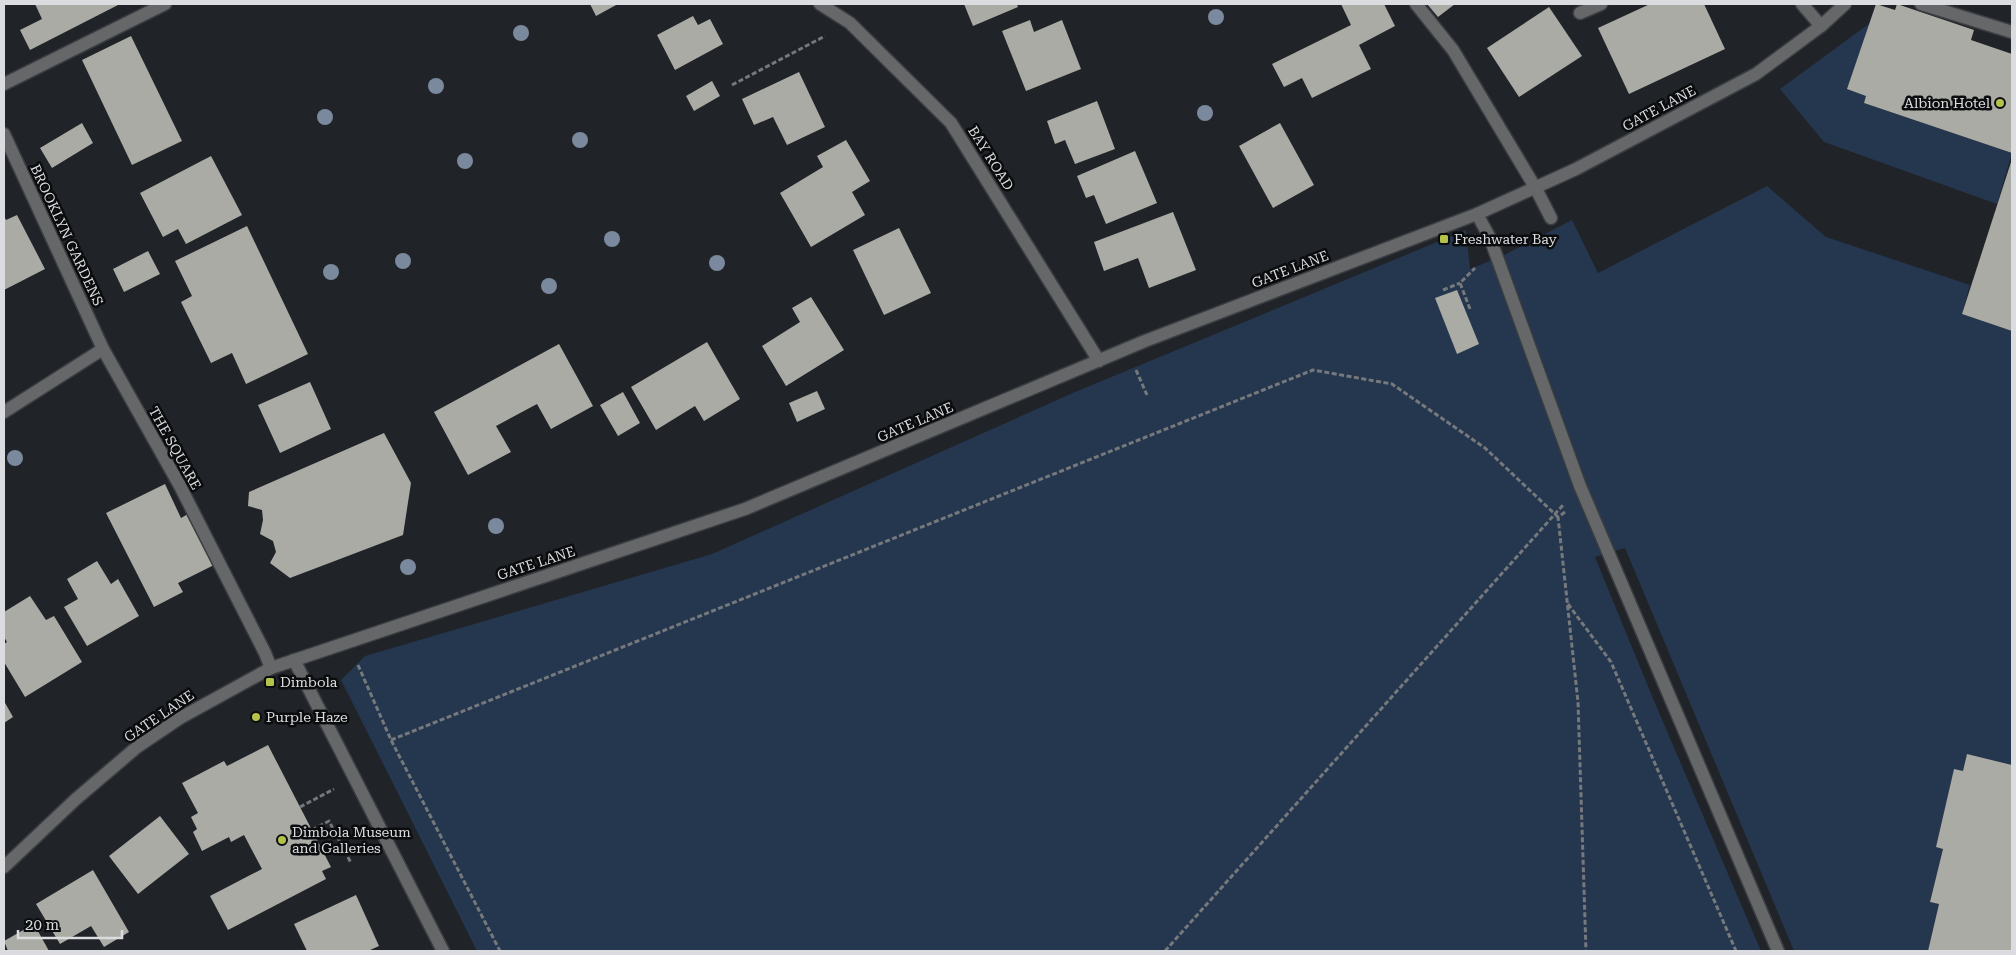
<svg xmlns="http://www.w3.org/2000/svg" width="2016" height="955" font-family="'Roboto Serif',serif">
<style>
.green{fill:#25364f}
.building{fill:#aaaba5}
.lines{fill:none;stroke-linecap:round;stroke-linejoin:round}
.minor-casing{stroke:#3a3d41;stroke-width:15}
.path{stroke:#76797c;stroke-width:3;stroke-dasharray:5 2.5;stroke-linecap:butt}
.minor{stroke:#666769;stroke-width:12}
.tree{fill:#7a899d}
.poi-dot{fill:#b5c249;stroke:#0b0c0e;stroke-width:2}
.labels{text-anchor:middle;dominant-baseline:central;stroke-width:5;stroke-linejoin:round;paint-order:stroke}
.poi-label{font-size:14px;fill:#dadcdf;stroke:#0b0c0e;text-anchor:start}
.street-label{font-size:14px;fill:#dadcdf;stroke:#0b0c0e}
</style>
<rect width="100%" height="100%" fill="#202327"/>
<g class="green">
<path d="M1870,23L1866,96L1864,103L2012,153L1997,204L1824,142L1780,89Z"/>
<path d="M1767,186L1826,237L1970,285L1962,314L2012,331V765L1967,754L1963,771L1954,770L1936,847L1943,849L1930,902L1939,904L1928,951H1794L1625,548L1595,557L1652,696L1761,951H477L341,680L365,656L712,554L1075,392L1466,230L1470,269L1502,256L1572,220L1598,273Z"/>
</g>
<g class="building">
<path d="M35,4H120L30,50L20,30L42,19Z"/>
<path d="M590,4H618L596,16Z"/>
<path d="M964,4H1017L1018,7L973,26Z"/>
<path d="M1341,4H1384L1395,26L1359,45L1371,69L1312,98L1302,78L1284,87L1272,64L1351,25Z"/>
<path d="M1427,4H1455L1438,17Z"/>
<path d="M1650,4H1704L1725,49L1629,94L1598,28Z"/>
<path d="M1876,4L1895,10L1897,4L1974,30L1971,40L2012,54V153L1864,103L1866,96L1847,89Z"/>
<path d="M1549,7L1582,56L1519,97L1487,48Z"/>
<path d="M693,16L698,25L710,19L723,44L675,70L657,35Z"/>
<path d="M1030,20L1034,32L1062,20L1081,69L1026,91L1002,31Z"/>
<path d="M131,36L182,141L132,165L82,60Z"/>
<path d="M799,72L825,127L787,145L773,117L754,125L742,99Z"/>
<path d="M712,81L720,96L694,111L686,96Z"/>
<path d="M1097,101L1115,149L1075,164L1065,140L1055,144L1047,121Z"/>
<path d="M82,123L93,143L52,168L40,148Z"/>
<path d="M1280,123L1314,185L1273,208L1239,146Z"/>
<path d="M846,140L870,181L852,192L865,215L811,247L780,193L823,167L817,156Z"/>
<path d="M1135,151L1157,203L1106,224L1094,195L1086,198L1077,176Z"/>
<path d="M211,156L242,215L186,244L178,229L163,237L140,193Z"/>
<path d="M2012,159V331L1962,314Z"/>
<path d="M1173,212L1196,270L1149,288L1138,258L1104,271L1094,242Z"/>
<path d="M17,215L45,269L4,290V216L6,220Z"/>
<path d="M247,226L308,354L246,384L232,353L211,363L181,302L192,296L175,261Z"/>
<path d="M899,228L931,293L884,315L853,250Z"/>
<path d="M148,251L160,274L124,292L113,269Z"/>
<path d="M1457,290L1479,344L1457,354L1435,298Z"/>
<path d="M811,297L844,350L786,386L762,346L800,322L792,308Z"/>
<path d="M707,342L740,399L704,421L695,406L656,430L631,387Z"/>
<path d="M559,344L593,406L551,429L537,404L496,426L511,452L468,475L434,412Z"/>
<path d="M310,382L331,429L280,453L258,405Z"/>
<path d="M817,391L825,409L797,422L789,403Z"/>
<path d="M623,392L640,423L618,436L600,405Z"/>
<path d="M384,433L411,483L403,535L290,578L270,563L276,552L273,541L260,534L263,520L262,510L248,506L249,492Z"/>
<path d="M165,484L181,518L188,514L214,565L178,583L183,592L154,607L106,513Z"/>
<path d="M97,561L111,584L118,579L139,616L87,646L64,607L78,599L67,579Z"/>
<path d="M30,596L46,620L54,616L82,662L25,697L4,662V644L7,642L4,637V612Z"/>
<path d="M4,701L13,717L4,723Z"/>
<path d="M268,745L331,867L322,871L326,879L228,930L210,896L262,869L244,835L231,842L229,837L202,851L193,832L197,829L191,817L198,813L182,783L224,761L227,766Z"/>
<path d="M1967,754L2012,765V951H1928L1939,904L1930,902L1943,849L1936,847L1954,769L1963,771Z"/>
<path d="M160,816L189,854L138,894L109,856Z"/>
<path d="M93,870L129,932L104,947L91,926L60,944L36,904Z"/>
<path d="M356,895L379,946L368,951H307L294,924Z"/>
<path d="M34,924L49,951H8L4,941Z"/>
</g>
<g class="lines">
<defs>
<g id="minor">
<path d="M820,4L850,23L951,123L1099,361"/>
<path d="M1416,4L1453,50L1535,187L1551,218"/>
<path d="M1802,4L1821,26"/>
<path d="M1921,4L2012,32"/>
<path d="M1580,13L1601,4"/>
<path d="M4,84L165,4"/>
<path d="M4,134L103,349"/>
<path d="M1477,214L1490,238L1580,486L1778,951"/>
<path d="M4,412L103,349L180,486L265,653L271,668"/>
<path d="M294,660L443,951"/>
<path d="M4,867L76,799L137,747L180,718L271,668L745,509L1145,341L1477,214L1576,169L1756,74L1821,26L1845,4"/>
</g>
</defs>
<use href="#minor" class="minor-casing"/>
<g class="path">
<path d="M732,85L825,36"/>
<path d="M1443,290L1460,283"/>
<path d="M1470,309L1460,283L1475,268"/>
<path d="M1136,370L1147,395"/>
<path d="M1565,512L1558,517L1578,702L1586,951"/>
<path d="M1568,604L1611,662L1736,951"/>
<path d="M358,665L391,740L500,951"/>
<path d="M391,740L1313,370L1392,384L1485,448L1558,517"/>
<path d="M300,807L334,789"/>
<path d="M312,830L329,821L351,863"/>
<path d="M1165,951L1563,505"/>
</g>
<use href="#minor" class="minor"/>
</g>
<g class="tree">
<circle cx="1216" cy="17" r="8"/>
<circle cx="521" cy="33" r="8"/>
<circle cx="436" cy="86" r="8"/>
<circle cx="1205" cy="113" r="8"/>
<circle cx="325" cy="117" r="8"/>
<circle cx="580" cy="140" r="8"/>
<circle cx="465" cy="161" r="8"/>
<circle cx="612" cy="239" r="8"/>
<circle cx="403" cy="261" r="8"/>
<circle cx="717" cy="263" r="8"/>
<circle cx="331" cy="272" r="8"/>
<circle cx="549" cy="286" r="8"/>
<circle cx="15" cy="458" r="8"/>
<circle cx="496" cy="526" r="8"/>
<circle cx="408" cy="567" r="8"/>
</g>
<g class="poi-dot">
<circle cx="2000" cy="103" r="5"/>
<rect x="1439" y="234" width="10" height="10" rx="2.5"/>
<rect x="265" y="677" width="10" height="10" rx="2.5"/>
<circle cx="256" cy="717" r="5"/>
<circle cx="282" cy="840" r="5"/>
</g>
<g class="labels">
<g class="poi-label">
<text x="1990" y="103" text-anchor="end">Albion Hotel</text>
<text x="1454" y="239">Freshwater Bay</text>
<text x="280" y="682">Dimbola</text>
<text x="266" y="717">Purple Haze</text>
<text x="292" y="832">Dimbola Museum<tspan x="292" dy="16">and Galleries</tspan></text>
</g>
<g class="street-label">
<text transform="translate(1659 108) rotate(-28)">GATE LANE</text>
<text transform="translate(991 158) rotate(58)">BAY ROAD</text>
<text transform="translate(67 235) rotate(65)">BROOKLYN GARDENS</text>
<text transform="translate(1290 269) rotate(-21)">GATE LANE</text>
<text transform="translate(915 422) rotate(-23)">GATE LANE</text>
<text transform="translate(175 448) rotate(61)">THE SQUARE</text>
<text transform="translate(536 563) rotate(-18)">GATE LANE</text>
<text transform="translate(159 716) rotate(-34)">GATE LANE</text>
</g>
</g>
<rect width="2016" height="955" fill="none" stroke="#dadcdf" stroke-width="10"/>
<path d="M18 930v8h104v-8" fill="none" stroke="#dadcdf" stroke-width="2.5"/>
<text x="25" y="930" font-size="15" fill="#dadcdf" stroke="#0b0c0e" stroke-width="4" paint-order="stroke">20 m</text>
</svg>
